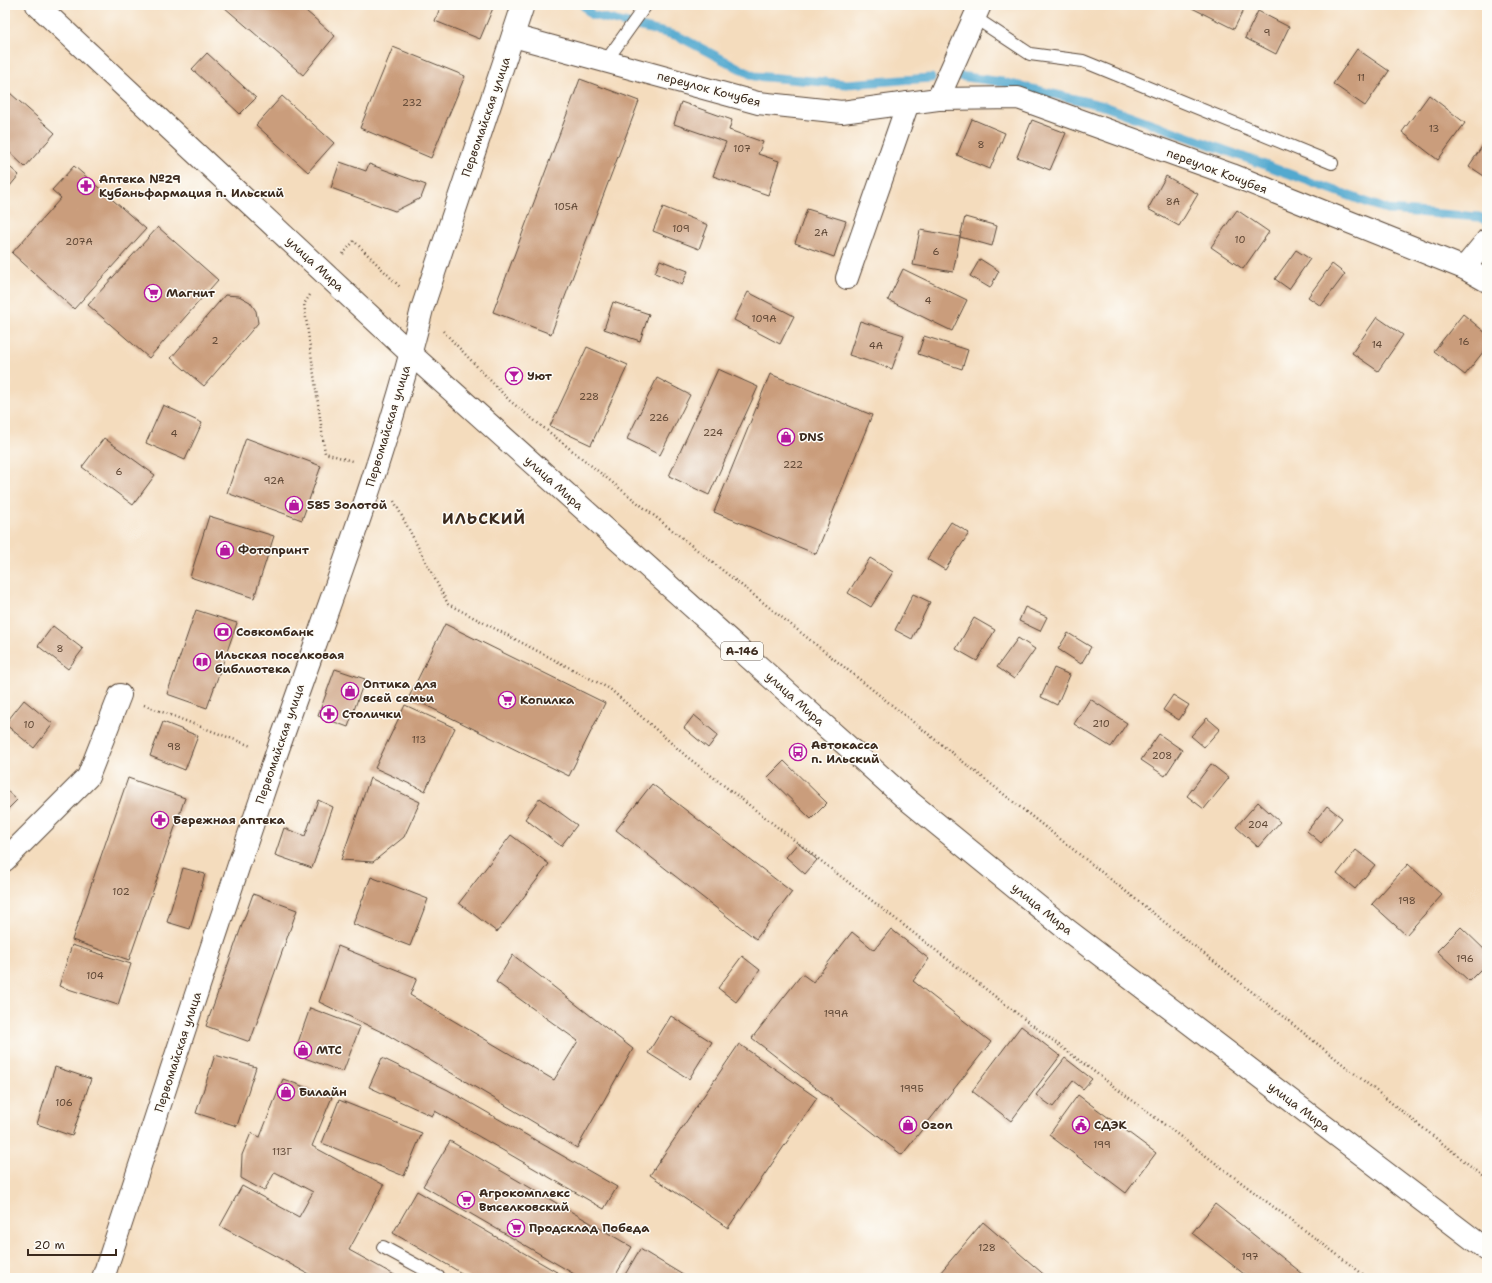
<svg xmlns="http://www.w3.org/2000/svg" width="1492" height="1283" font-family="'Shantell Sans',sans-serif">
<style>
.lines{fill:none;stroke-linecap:round;stroke-linejoin:round}
.stream{stroke:#52a9cf;stroke-width:9}
.building{fill:#ca9d7b}
.lane-casing{stroke:#574536;stroke-width:14}
.street-casing{stroke:#574536;stroke-width:24}
.secondary-casing{stroke:#574536;stroke-width:24}
.highway-casing{stroke:#574536;stroke-width:24}
.path{stroke:#574536;stroke-width:2.5;stroke-dasharray:1 3;stroke-linecap:butt}
.lane{stroke:#fff;stroke-width:12}
.street{stroke:#fff;stroke-width:22}
.secondary{stroke:#fff;stroke-width:22}
.highway{stroke:#fff;stroke-width:22}
.labels{text-anchor:middle;dominant-baseline:central;stroke-width:3;stroke-linejoin:round;paint-order:stroke}
.number-label{font-size:10px;fill:#5f4735}
.shield{fill:#fdfcf7;stroke:#75695f;stroke-width:1}
.shield-label{font-size:11px;font-weight:bold;fill:#3b2a1e}
.street-label{font-size:12px;fill:#3b2a1e;stroke:#fdfcf7}
.poi-label{font-size:12px;font-weight:bold;fill:#3b2a1e;stroke:#fdfcf7;text-anchor:start}
.district-label{font-size:16px;font-weight:bold;letter-spacing:1px;fill:#3b2a1e;stroke:#fdfcf7}
</style>
<rect width="100%" height="100%" fill="#fdfcf7"/>
<filter id="ink" filterUnits="userSpaceOnUse"><feTurbulence type="fractalNoise" baseFrequency=".025" numOctaves="2"/><feDisplacementMap in="SourceGraphic" scale="8" xChannelSelector="R" yChannelSelector="G"/><feConvolveMatrix kernelMatrix="1 2 1 2 8 2 1 2 1" color-interpolation-filters="sRGB"/></filter>
<filter id="wash" filterUnits="userSpaceOnUse"><feTurbulence type="fractalNoise" baseFrequency=".012" numOctaves="4" result="noise"/><feDisplacementMap in="SourceGraphic" scale="16" xChannelSelector="R" yChannelSelector="G"/><feGaussianBlur stdDeviation="0.9" result="paint"/><feColorMatrix in="noise" values="0 0 0 0 0 0 0 0 0 0 0 0 0 0 0 0 0 1.4 0 .05"/><feComposite in="paint" operator="in"/></filter>
<g filter="url(#wash)">
<rect width="100%" height="100%" fill="#f4dcbd"/>
<g class="lines">
<g class="stream">
<path d="M583,5L592,15L678,36L754,76L847,84L931,78"/>
<path d="M959,76L1002,82L1104,106L1388,210L1479,217L1487,221"/>
</g>
</g>
<g id="blocks">
<g class="building">
<path d="M226,5H299L335,36L303,75L224,7Z"/>
<path d="M441,5H484L493,8L480,39L435,21Z"/>
<path d="M1186,5H1246L1234,29Z"/>
<path d="M1258,11L1289,27L1276,54L1245,38Z"/>
<path d="M393,47L465,76L431,158L360,128Z"/>
<path d="M1357,49L1389,71L1365,106L1333,84Z"/>
<path d="M207,53L256,98L240,114L192,69Z"/>
<path d="M5,75L9,78L5,84Z"/>
<path d="M580,79L639,101L551,334L493,312Z"/>
<path d="M10,93L55,133L25,167L5,148V99Z"/>
<path d="M1429,95L1465,123L1438,160L1402,132Z"/>
<path d="M282,96L334,143L308,172L256,125Z"/>
<path d="M681,102L732,120L729,130L763,142L758,154L779,161L768,195L713,176L726,142L674,124Z"/>
<path d="M972,119L1005,133L990,169L957,155Z"/>
<path d="M1032,120L1066,133L1050,170L1017,157Z"/>
<path d="M1487,139V178L1469,166Z"/>
<path d="M340,162L366,171L369,164L426,185L421,198L395,211L331,188Z"/>
<path d="M5,163L19,175L5,192Z"/>
<path d="M74,166L146,229L74,309L12,253L61,198L52,190Z"/>
<path d="M1166,176L1198,194L1179,226L1148,209Z"/>
<path d="M663,207L708,225L699,249L653,231Z"/>
<path d="M807,209L846,221L834,257L795,243Z"/>
<path d="M1237,210L1269,232L1243,269L1211,247Z"/>
<path d="M965,217L997,226L992,246L960,237Z"/>
<path d="M158,227L218,280L149,358L88,305Z"/>
<path d="M920,230L960,237L953,272L913,265Z"/>
<path d="M1296,250L1310,259L1289,289L1275,279Z"/>
<path d="M980,259L999,271L990,288L970,276Z"/>
<path d="M660,260L688,271L682,285L655,273Z"/>
<path d="M1332,264L1345,274L1321,306L1308,297Z"/>
<path d="M903,269L967,300L952,331L888,300Z"/>
<path d="M748,292L794,316L780,344L734,320Z"/>
<path d="M225,295L239,296L250,302L256,311L258,323L204,386L171,358Z"/>
<path d="M613,302L649,314L640,341L604,329Z"/>
<path d="M1463,314L1487,334V347L1465,375L1434,351Z"/>
<path d="M1377,317L1403,335L1378,371L1352,353Z"/>
<path d="M860,321L904,335L892,369L849,355Z"/>
<path d="M924,336L968,350L962,369L918,354Z"/>
<path d="M587,347L628,365L591,445L550,426Z"/>
<path d="M718,369L758,387L709,495L669,476Z"/>
<path d="M770,374L872,415L816,554L714,512Z"/>
<path d="M657,378L690,395L660,455L627,439Z"/>
<path d="M163,405L202,423L185,460L146,443Z"/>
<path d="M104,438L155,475L133,505L82,467Z"/>
<path d="M246,438L321,466L302,520L227,493Z"/>
<path d="M209,516L274,536L254,598L190,577Z"/>
<path d="M951,522L969,533L945,570L927,559Z"/>
<path d="M870,558L893,572L871,607L848,593Z"/>
<path d="M913,594L930,602L912,639L895,630Z"/>
<path d="M1025,607L1047,617L1040,631L1019,621Z"/>
<path d="M196,610L237,623L207,708L167,694Z"/>
<path d="M974,618L995,630L977,661L956,649Z"/>
<path d="M445,624L605,703L569,776L409,697Z"/>
<path d="M53,626L83,649L68,669L38,646Z"/>
<path d="M1068,633L1091,647L1081,664L1058,649Z"/>
<path d="M1018,638L1035,649L1014,679L997,667Z"/>
<path d="M1054,668L1070,675L1057,705L1041,697Z"/>
<path d="M335,669L365,679L348,727L318,716Z"/>
<path d="M1173,695L1189,705L1179,720L1163,710Z"/>
<path d="M1090,699L1127,723L1111,747L1074,724Z"/>
<path d="M24,700L53,724L34,748L5,724Z"/>
<path d="M405,705L455,728L425,791L375,768Z"/>
<path d="M694,715L718,735L708,748L684,728Z"/>
<path d="M1207,718L1220,729L1204,747L1191,736Z"/>
<path d="M163,722L198,736L185,770L150,756Z"/>
<path d="M1159,734L1182,750L1165,776L1141,760Z"/>
<path d="M784,761L827,803L811,819L768,777Z"/>
<path d="M1211,764L1229,778L1204,809L1187,796Z"/>
<path d="M128,778L185,798L129,960L72,940Z"/>
<path d="M370,778L420,802L404,837L373,862L341,860Z"/>
<path d="M652,784L792,892L756,939L616,830Z"/>
<path d="M5,789L17,800L5,812Z"/>
<path d="M540,798L577,825L561,846L525,819Z"/>
<path d="M318,800L333,807L312,868L275,855L284,828L305,836Z"/>
<path d="M1258,802L1280,822L1258,847L1236,827Z"/>
<path d="M1327,806L1342,818L1321,843L1307,831Z"/>
<path d="M511,835L549,864L497,932L459,903Z"/>
<path d="M798,843L817,860L805,874L786,857Z"/>
<path d="M1356,850L1375,865L1355,889L1337,874Z"/>
<path d="M1408,864L1442,895L1406,935L1372,904Z"/>
<path d="M183,868L205,874L190,929L167,922Z"/>
<path d="M371,877L428,899L410,946L353,924Z"/>
<path d="M253,894L297,910L250,1042L206,1026Z"/>
<path d="M1461,927L1487,952V963L1469,981L1437,951Z"/>
<path d="M891,929L929,959L913,981L991,1042L902,1155L752,1038L802,974L813,982L852,932L874,950Z"/>
<path d="M72,945L131,964L118,1005L59,986Z"/>
<path d="M338,946L417,978L410,995L554,1080L578,1041L496,982L513,955L633,1049L577,1148L386,1034L319,1002Z"/>
<path d="M742,956L760,970L736,1002L718,988Z"/>
<path d="M310,1008L360,1027L343,1072L294,1054Z"/>
<path d="M671,1016L712,1042L689,1079L648,1053Z"/>
<path d="M1021,1026L1060,1056L1011,1121L972,1091Z"/>
<path d="M739,1044L817,1098L728,1228L650,1175Z"/>
<path d="M215,1055L256,1067L237,1126L196,1113Z"/>
<path d="M382,1058L448,1090L617,1187L604,1209L435,1111L432,1116L369,1087Z"/>
<path d="M1065,1058L1092,1079L1083,1089L1073,1081L1053,1107L1036,1095Z"/>
<path d="M55,1067L91,1079L72,1136L37,1124Z"/>
<path d="M283,1079L332,1097L312,1146L384,1185L349,1250L400,1278H316L220,1226L242,1186L299,1217L313,1192L275,1172L264,1191L241,1178L242,1155L251,1133L260,1137Z"/>
<path d="M1078,1095L1156,1153L1126,1193L1049,1135Z"/>
<path d="M339,1100L422,1133L404,1176L322,1143Z"/>
<path d="M450,1141L632,1247L614,1278H581L423,1186Z"/>
<path d="M417,1191L567,1278H470L393,1233Z"/>
<path d="M1215,1204L1308,1278H1249L1192,1233Z"/>
<path d="M983,1222L1048,1278H946L940,1273Z"/>
<path d="M640,1249L688,1278H623Z"/>
</g>
</g>
</g>
<g filter="url(#ink)">
<use href="#blocks" fill-opacity="0" stroke="#574536" stroke-width="1"/>
<g class="lines">
<defs>
<g id="lane">
<path d="M974,17L1030,54L1083,61L1332,163"/>
<path d="M606,61L646,5"/>
<path d="M383,1247L440,1278"/>
</g>
<g id="street">
<path d="M513,36L758,103L842,112L938,99L1018,98L1232,175L1464,268L1487,281"/>
<path d="M938,99L980,5"/>
<path d="M1464,268L1487,240"/>
<path d="M847,278L908,103"/>
<path d="M5,860L88,777L120,695"/>
</g>
<path id="secondary" d="M103,1278C161,1103 217,927 277,752C328,606 385,460 422,309L523,5"/>
<path id="highway" d="M37,5L411,354L904,797L1066,929L1487,1250"/>
</defs>
<use href="#lane" class="lane-casing"/>
<use href="#street" class="street-casing"/>
<use href="#secondary" class="secondary-casing"/>
<use href="#highway" class="highway-casing"/>
<g class="path">
<path d="M343,254L354,241L401,288"/>
<path d="M310,295L304,304L325,453L352,461"/>
<path d="M443,331L510,401L1487,1179"/>
<path d="M394,501L448,604L610,689L686,756L1019,1015L1368,1278"/>
<path d="M144,705L251,746"/>
</g>
<use href="#lane" class="lane"/>
<use href="#street" class="street"/>
<use href="#secondary" class="secondary"/>
<use href="#highway" class="highway"/>
</g>
</g>
<defs>
<symbol id="pharmacy-ring" viewBox="-11 -11 22 22"><circle r="9.5" fill="#fdfcf7" stroke="#b5179e" stroke-width="1.5"/><path d="M-2-6h4v4h4v4h-4v4h-4v-4h-4v-4h4Z" fill="#b5179e"/></symbol>
<symbol id="supermarket-ring" viewBox="-11 -11 22 22"><circle r="9.5" fill="#fdfcf7" stroke="#b5179e" stroke-width="1.5"/><path d="M-6-5.5h2.5l.6 2H6L4.5 2H-2.5L-4.4-4H-6ZM-1.5 3.2a1.3 1.3 0 1 0 .1 0ZM3 3.2a1.3 1.3 0 1 0 .1 0Z" fill="#b5179e"/></symbol>
<symbol id="bar-ring" viewBox="-11 -11 22 22"><circle r="9.5" fill="#fdfcf7" stroke="#b5179e" stroke-width="1.5"/><path d="M-6-5H6L.8 .8V4.5H3.5V6h-7V4.5H-.8V.8Z" fill="#b5179e"/></symbol>
<symbol id="shop-ring" viewBox="-11 -11 22 22"><circle r="9.5" fill="#fdfcf7" stroke="#b5179e" stroke-width="1.5"/><path d="M-5-2.5h2.3a2.7 3.5 0 0 1 5.4 0H5L5.5 6h-11ZM-1.5-2.5h3a1.5 2.3 0 0 0-3 0Z" fill="#b5179e"/></symbol>
<symbol id="bank-ring" viewBox="-11 -11 22 22"><circle r="9.5" fill="#fdfcf7" stroke="#b5179e" stroke-width="1.5"/><path d="M-6-4H6V4H-6ZM0-2.3a2.3 2.3 0 1 0 0 4.6a2.3 2.3 0 1 0 0-4.6Z" fill="#b5179e"/></symbol>
<symbol id="library-ring" viewBox="-11 -11 22 22"><circle r="9.5" fill="#fdfcf7" stroke="#b5179e" stroke-width="1.5"/><path d="M-6-4Q-3-5.5-.7-3.5V5Q-3 3-6 4ZM6-4Q3-5.5 .7-3.5V5Q3 3 6 4Z" fill="#b5179e"/></symbol>
<symbol id="bus-ring" viewBox="-11 -11 22 22"><circle r="9.5" fill="#fdfcf7" stroke="#b5179e" stroke-width="1.5"/><path d="M-5-6H5V4H4V6H2V4H-2V6H-4V4H-5ZM-3.5-4V0h7V-4ZM-3.5 1.2v1.5H-2V1.2ZM2 1.2v1.5H3.5V1.2Z" fill="#b5179e"/></symbol>
<symbol id="civic-ring" viewBox="-11 -11 22 22"><circle r="9.5" fill="#fdfcf7" stroke="#b5179e" stroke-width="1.5"/><path d="M-.6-6.5H3V-4.5H.6V-3L4-1V1h2V6H-6V1h2V-1L-.6-3ZM-1.2 2.5V6h2.4V2.5Z" fill="#b5179e"/></symbol>
</defs>
<g fill-rule="evenodd">
<use href="#pharmacy-ring" x="76" y="176" width="20" height="20"/>
<use href="#supermarket-ring" x="143" y="283" width="20" height="20"/>
<use href="#bar-ring" x="504" y="366" width="20" height="20"/>
<use href="#shop-ring" x="776" y="427" width="20" height="20"/>
<use href="#shop-ring" x="284" y="495" width="20" height="20"/>
<use href="#shop-ring" x="215" y="540" width="20" height="20"/>
<use href="#bank-ring" x="213" y="622" width="20" height="20"/>
<use href="#library-ring" x="192" y="652" width="20" height="20"/>
<use href="#shop-ring" x="340" y="681" width="20" height="20"/>
<use href="#supermarket-ring" x="497" y="690" width="20" height="20"/>
<use href="#pharmacy-ring" x="319" y="704" width="20" height="20"/>
<use href="#bus-ring" x="788" y="742" width="20" height="20"/>
<use href="#pharmacy-ring" x="150" y="810" width="20" height="20"/>
<use href="#shop-ring" x="293" y="1040" width="20" height="20"/>
<use href="#shop-ring" x="276" y="1082" width="20" height="20"/>
<use href="#shop-ring" x="898" y="1115" width="20" height="20"/>
<use href="#civic-ring" x="1071" y="1115" width="20" height="20"/>
<use href="#supermarket-ring" x="456" y="1190" width="20" height="20"/>
<use href="#supermarket-ring" x="506" y="1218" width="20" height="20"/>
</g>
<g class="labels">
<g class="number-label">
<text x="1267" y="32">9</text>
<text x="1361" y="77">11</text>
<text x="412" y="102">232</text>
<text x="1434" y="128">13</text>
<text x="981" y="144">8</text>
<text x="742" y="148">107</text>
<text x="1173" y="201">8А</text>
<text x="566" y="206">105А</text>
<text x="681" y="228">109</text>
<text x="821" y="232">2А</text>
<text x="1240" y="239">10</text>
<text x="79" y="241">207А</text>
<text x="936" y="251">6</text>
<text x="928" y="300">4</text>
<text x="764" y="318">109А</text>
<text x="215" y="340">2</text>
<text x="1464" y="341">16</text>
<text x="1377" y="344">14</text>
<text x="876" y="345">4А</text>
<text x="589" y="396">228</text>
<text x="659" y="417">226</text>
<text x="713" y="432">224</text>
<text x="174" y="433">4</text>
<text x="793" y="464">222</text>
<text x="119" y="471">6</text>
<text x="274" y="480">92А</text>
<text x="60" y="648">8</text>
<text x="1101" y="723">210</text>
<text x="29" y="724">10</text>
<text x="419" y="739">113</text>
<text x="174" y="746">98</text>
<text x="1162" y="755">208</text>
<text x="1258" y="824">204</text>
<text x="121" y="891">102</text>
<text x="1407" y="900">198</text>
<text x="1465" y="958">196</text>
<text x="95" y="975">104</text>
<text x="836" y="1013">199А</text>
<text x="912" y="1088">199Б</text>
<text x="64" y="1102">106</text>
<text x="1102" y="1144">199</text>
<text x="282" y="1151">113Г</text>
<text x="987" y="1247">128</text>
<text x="1250" y="1256">197</text>
</g>
<rect class="shield" x="721" y="642" width="42" height="18" rx="3"/>
<g class="shield-label">
<text x="742" y="651">А-146</text>
</g>
<g class="street-label">
<text transform="translate(709 89) rotate(15)">переулок Кочубея</text>
<text transform="translate(486 117) rotate(-71)">Первомайская улица</text>
<text transform="translate(1217 171) rotate(21)">переулок Кочубея</text>
<text transform="translate(315 264) rotate(43)">улица Мира</text>
<text transform="translate(388 426) rotate(-73)">Первомайская улица</text>
<text transform="translate(554 483) rotate(42)">улица Мира</text>
<text transform="translate(795 699) rotate(42)">улица Мира</text>
<text transform="translate(280 744) rotate(-71)">Первомайская улица</text>
<text transform="translate(1042 909) rotate(39)">улица Мира</text>
<text transform="translate(178 1052) rotate(-72)">Первомайская улица</text>
<text transform="translate(1299 1107) rotate(37)">улица Мира</text>
</g>
<g class="poi-label">
<text x="99" y="179">Аптека №29<tspan x="99" dy="14">Кубаньфармация п. Ильский</tspan></text>
<text x="166" y="293">Магнит</text>
<text x="527" y="376">Уют</text>
<text x="799" y="437">DNS</text>
<text x="307" y="505">585 Золотой</text>
<text x="238" y="550">Фотопринт</text>
<text x="236" y="632">Совкомбанк</text>
<text x="215" y="655">Ильская поселковая<tspan x="215" dy="14">библиотека</tspan></text>
<text x="363" y="684">Оптика для<tspan x="363" dy="14">всей семьи</tspan></text>
<text x="520" y="700">Копилка</text>
<text x="342" y="714">Столички</text>
<text x="811" y="745">Автокасса<tspan x="811" dy="14">п. Ильский</tspan></text>
<text x="173" y="820">Бережная аптека</text>
<text x="316" y="1050">МТС</text>
<text x="299" y="1092">Билайн</text>
<text x="921" y="1125">Ozon</text>
<text x="1094" y="1125">СДЭК</text>
<text x="479" y="1193">Агрокомплекс<tspan x="479" dy="14">Выселковский</tspan></text>
<text x="529" y="1228">Продсклад Победа</text>
</g>
<g class="district-label">
<text x="484" y="518">ИЛЬСКИЙ</text>
</g>
</g>
<rect width="1492" height="1283" fill="none" stroke="#fdfcf7" stroke-width="20"/>
<path d="M28 1249v6h88v-6" fill="none" stroke="#3b2a1e" stroke-width="2"/>
<text x="34" y="1249" font-size="12" fill="#3b2a1e" stroke="#fdfcf7" stroke-width="3" paint-order="stroke">20 m</text>
</svg>
